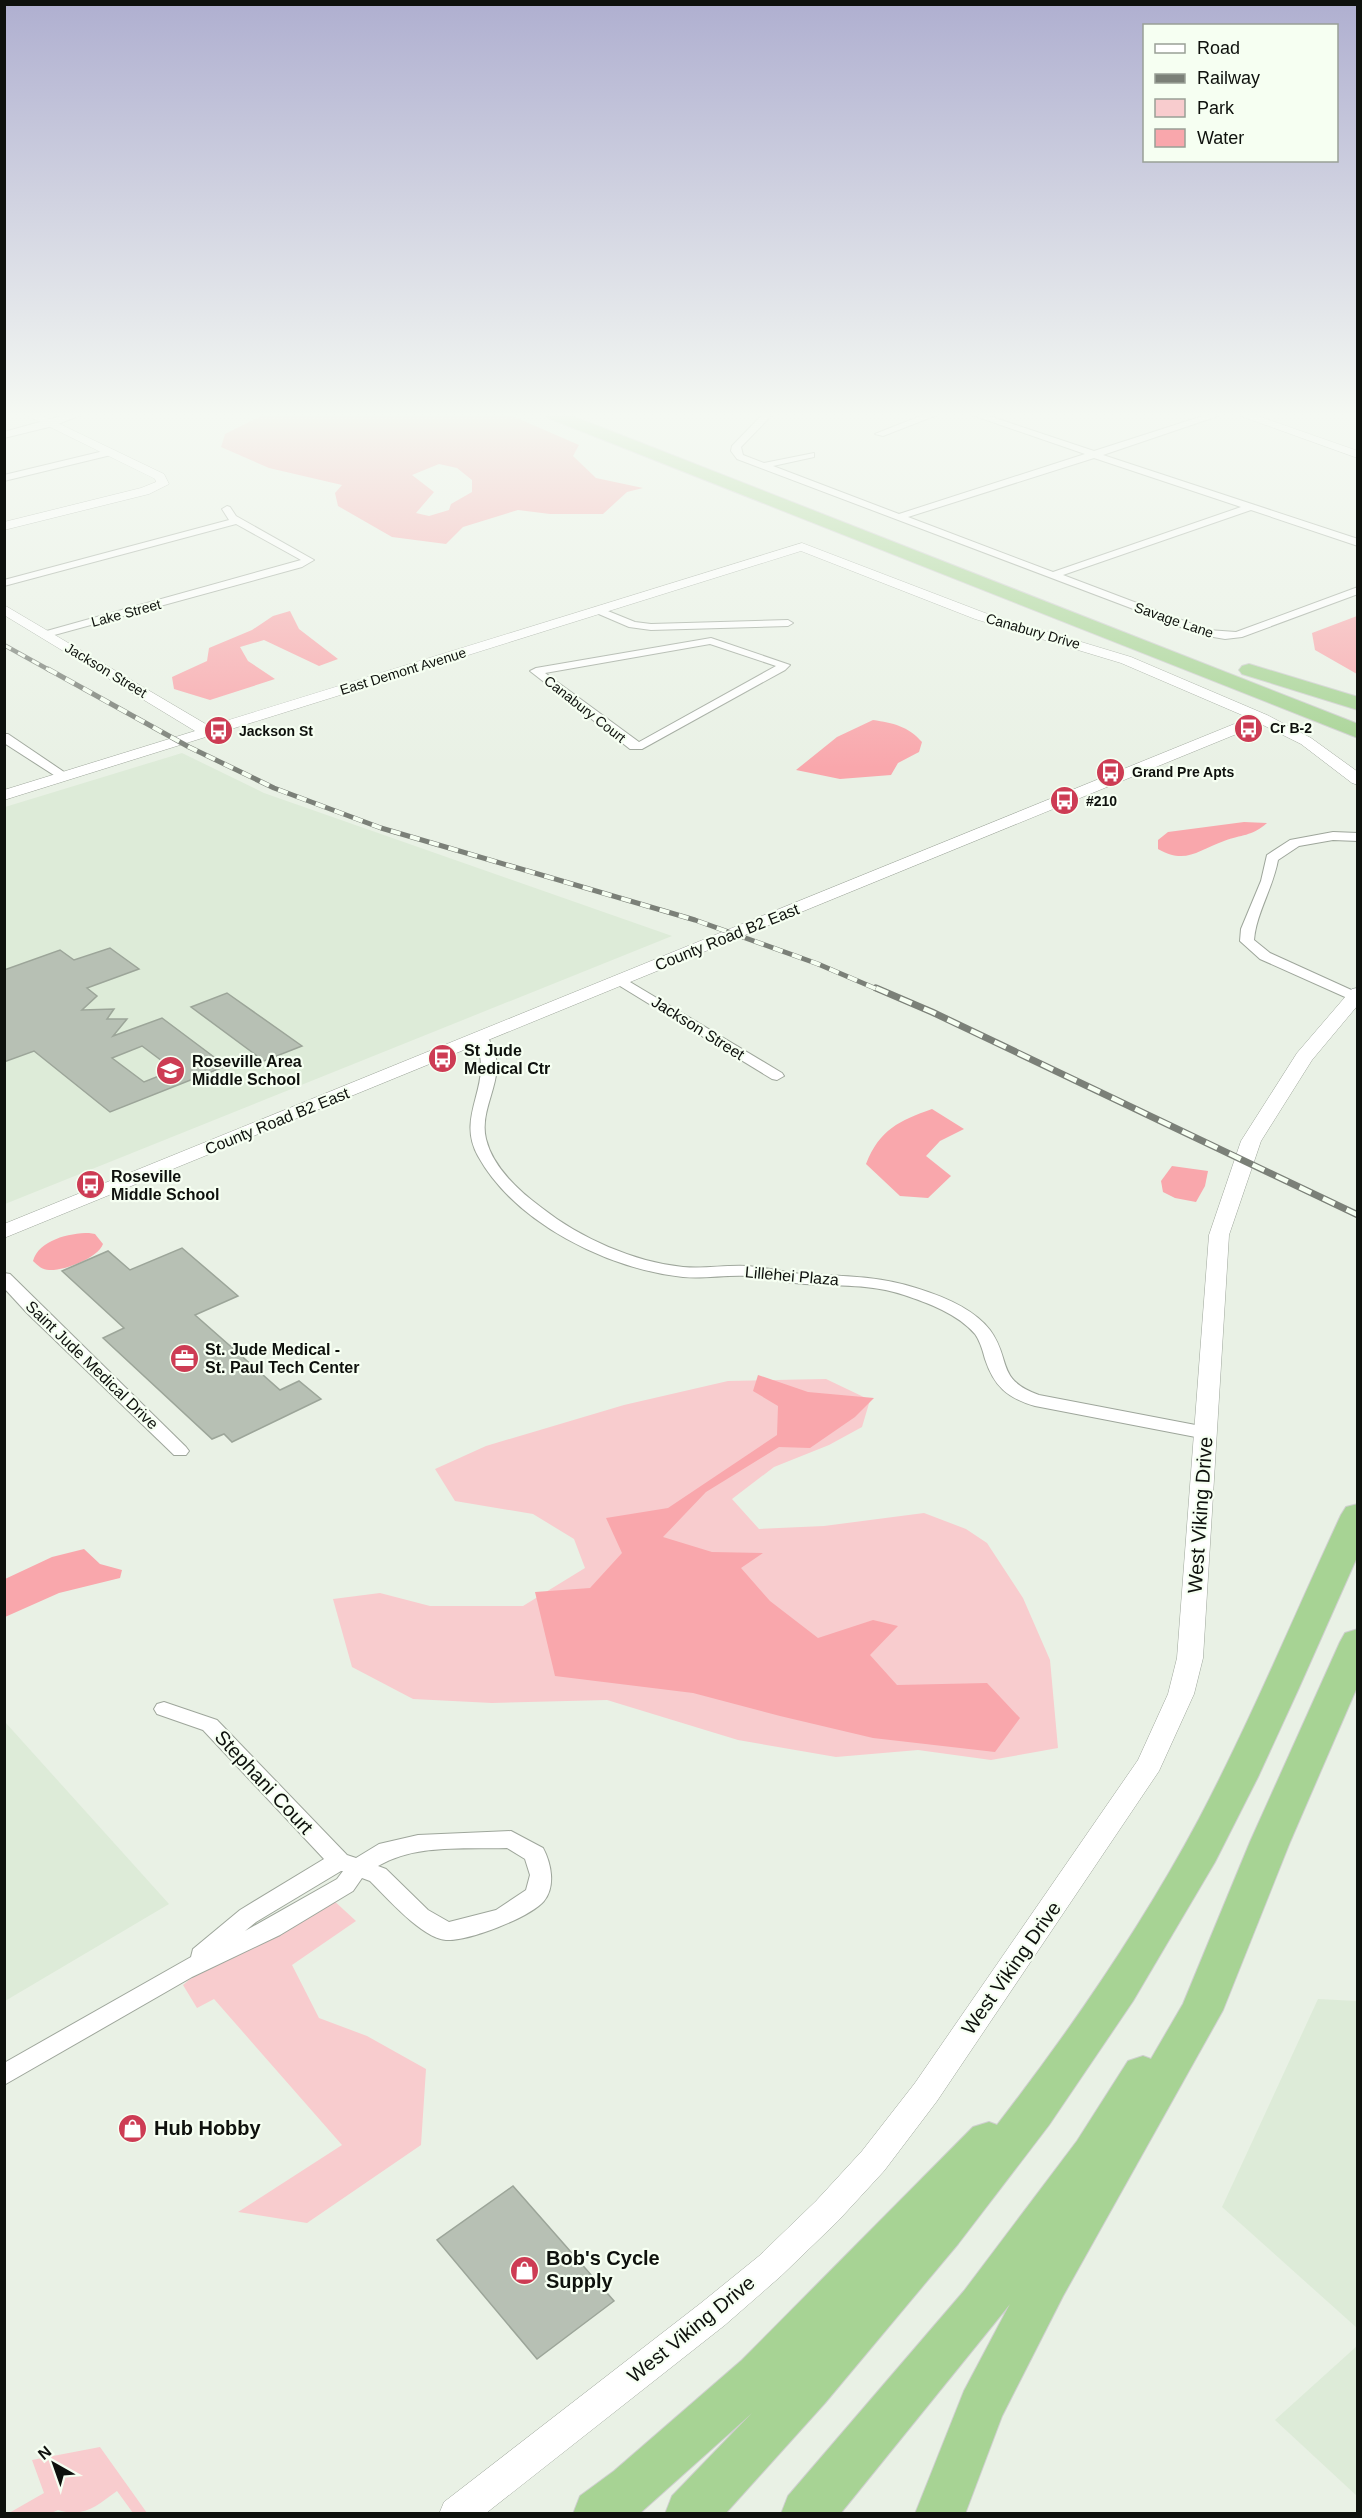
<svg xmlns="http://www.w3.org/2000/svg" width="1362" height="2518" font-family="Arial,sans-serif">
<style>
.built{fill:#ddebd8}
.green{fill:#f8ccce}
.water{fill:#f9a7ac;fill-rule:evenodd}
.building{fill:#b7c0b4;stroke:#9ca599;stroke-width:1.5;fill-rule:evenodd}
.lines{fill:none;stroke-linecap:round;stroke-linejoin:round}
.minor-casing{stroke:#9ea69b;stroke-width:2}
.tertiary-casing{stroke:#9ea69b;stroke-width:1}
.motorway-casing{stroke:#cfcfcf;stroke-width:2}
.minor{fill:#fff;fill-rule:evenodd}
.tertiary{fill:#fff;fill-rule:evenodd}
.motorway{fill:#a7d394;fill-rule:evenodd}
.rail-far2-casing{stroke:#7b8078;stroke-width:4.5}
.rail-far1-casing{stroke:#7b8078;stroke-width:5}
.rail-casing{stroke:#7b8078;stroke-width:7}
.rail-far2{stroke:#f6fff2;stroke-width:3;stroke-dasharray:8;stroke-linecap:butt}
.rail-far1{stroke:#f6fff2;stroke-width:4;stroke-dasharray:10;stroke-linecap:butt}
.rail{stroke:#f6fff2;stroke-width:4.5;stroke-dasharray:13;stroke-linecap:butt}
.labels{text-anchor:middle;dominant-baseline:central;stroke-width:4.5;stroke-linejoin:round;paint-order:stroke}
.far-street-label{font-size:14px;fill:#0e110d;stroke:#f6fff2}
.far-poi-label{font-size:14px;font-weight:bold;fill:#0e110d;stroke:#f6fff2;text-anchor:start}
.street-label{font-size:16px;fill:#0e110d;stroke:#f6fff2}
.poi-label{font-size:16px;font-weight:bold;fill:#0e110d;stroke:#f6fff2;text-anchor:start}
.near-street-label{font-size:20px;fill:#0e110d;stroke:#f6fff2}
.near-poi-label{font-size:20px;font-weight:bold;fill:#0e110d;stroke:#f6fff2;text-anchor:start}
</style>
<rect width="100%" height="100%" fill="#e9f1e5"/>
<g class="built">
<path d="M182,753L264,793L672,936L5,1204V807Z"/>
<path d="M5,1722L169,1904L5,2001H4Z"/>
<path d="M1318,1999L1357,2001V2328L1222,2207Z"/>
<path d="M1357,2346V2496L1275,2420Z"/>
</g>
<g class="green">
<path d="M826,1379L870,1400L862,1427L829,1445L774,1467L732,1499L759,1529L824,1526L924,1513L966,1529L987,1543L1023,1598L1050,1660L1058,1748L991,1760L918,1750L836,1757L738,1740L607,1700L492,1703L413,1699L352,1667L333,1599L380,1593L430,1606H523L585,1568L574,1539L533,1514L455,1501L435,1469L486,1446L624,1405L728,1381Z"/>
<path d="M331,1898L356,1921L292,1965L319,2018L367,2036L426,2069L421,2145L307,2223L238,2212L342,2145L214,1999L197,2008L183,1985L204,1967Z"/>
<path d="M100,2447L147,2513H133L117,2491C96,2506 85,2518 58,2510L51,2513H9L44,2493L32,2460Z"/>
</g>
<g class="water">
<path d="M263,415H510L579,445L573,456L596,478L643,488L627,492L603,514H550L518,510L463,527L446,544L392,537L338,506L335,493L342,485L269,468L221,447L225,434ZM439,464L457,468L472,480V492L451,504L449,510L429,516L416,513L434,492L412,475Z"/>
<path d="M290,611L299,629L338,659L319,666L264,640L240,647L248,661L275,679L210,700L174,689L172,677L207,661L209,648L252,630L273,616Z"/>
<path d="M1357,616H1358L1357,674L1315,650L1312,633Z"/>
<path d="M873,720C893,723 908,726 922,742L919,752L898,763L891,775L840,779L796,770L837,737Z"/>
<path d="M1244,822L1267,823C1251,837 1242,834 1224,841C1198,850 1186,865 1158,849V840L1168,832Z"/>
<path d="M932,1109L964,1129L940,1141L926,1156L951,1176L928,1198L900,1196L866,1164C880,1129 899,1121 932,1109Z"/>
<path d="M1172,1166L1208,1171L1205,1186L1196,1202L1175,1198L1163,1192L1161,1181Z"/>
<path d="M89,1233L95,1234L103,1244C98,1258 64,1271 49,1270C43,1270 38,1266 33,1261C39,1240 69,1233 89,1233Z"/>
<path d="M758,1375L808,1392L874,1398L855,1417L810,1448L779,1447L706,1492L663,1537L712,1552L763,1553L741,1568L770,1601L818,1638L873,1620L898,1626L870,1655L897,1685L987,1683L1020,1718L995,1752L873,1738L780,1716L693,1693L555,1676L535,1592L590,1588L622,1553L606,1518L668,1508L777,1435L778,1406L753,1391Z"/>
<path d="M84,1549L100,1564L122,1570L120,1578L59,1593L5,1617V1579L52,1557Z"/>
</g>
<g class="building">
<path d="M110,948L139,969L87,988L97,996L82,1010L114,1009L107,1019H127L113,1036L162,1018L226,1066L110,1112L34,1051L4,1062V970L60,950L74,960ZM142,1046L174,1070L144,1082L112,1058Z"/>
<path d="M227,993L302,1046L264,1061L191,1007Z"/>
<path d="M182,1248L238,1296L195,1315L280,1390L299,1381L321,1399L232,1442L224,1434L212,1439L103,1338L124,1328L62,1271L108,1251L130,1270Z"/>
<path d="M513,2186L614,2301L537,2359L437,2240Z"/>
</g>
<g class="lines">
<defs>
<g id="minor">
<path d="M65,415H81L53,426L4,438V432Z"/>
<path d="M762,415H772L741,447L743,455L764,463L814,453V457L773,466L899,514L1085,454L972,415H986L1094,451L1206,415H1221L1103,455L1358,539V546L1251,510L1063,575L1208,630L1236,632L1358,587V594L1242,637L1225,639L1202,635L737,459L731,451L732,446ZM1094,458L1241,507L1053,572L908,517Z"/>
<path d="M923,415H937L883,436L875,434Z"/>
<path d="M108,450L113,453L111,455L4,481V475Z"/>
<path d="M227,506L230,507L236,516L314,560L302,567L47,637L42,634L43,632L301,560L236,524L4,586V580L229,520L222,509Z"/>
<path d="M598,607L635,622L651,624L788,620L793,623L788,626L651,630L629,627L594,612V608Z"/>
<path d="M711,638L790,665L785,670L642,749H630L530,671L536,668ZM710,644L776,666L639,742L545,673Z"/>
<path d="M4,734H8L70,776L68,779H60L4,743Z"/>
<path d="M1333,832L1358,833V841L1333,840L1299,846L1278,860C1273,888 1256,914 1254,940L1270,953L1358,993V1000L1354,1001L1260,959L1240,941L1241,929L1261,881L1267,855L1290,840Z"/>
<path d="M620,976L782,1073L784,1076L777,1080L772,1079L615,983L613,980Z"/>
<path d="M481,1034C488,1035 489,1040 492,1046C508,1077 478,1107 486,1139C493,1168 519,1191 542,1208C580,1238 634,1262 683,1267C704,1269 725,1265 746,1266C766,1267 785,1273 804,1274C843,1276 879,1276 916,1288C942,1296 973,1308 990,1330C1012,1360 995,1379 1039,1395L1206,1427L1212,1429L1215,1433L1212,1437L1206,1439L1035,1406C1007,1398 994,1386 985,1359C983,1351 980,1341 975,1334C958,1314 928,1303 904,1295C872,1284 838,1286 805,1284C785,1283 766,1277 746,1276C725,1275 704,1279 683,1277C608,1269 515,1223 478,1156C454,1113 497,1084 474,1038Z"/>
<path d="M4,1273L10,1274L186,1447L189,1451L186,1455H174L27,1313L4,1288Z"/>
<path d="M164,1702L217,1720L347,1855L356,1858L379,1844L418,1835L511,1831L543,1848C551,1863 556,1886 544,1901C529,1918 469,1941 446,1940C423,1939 386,1897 370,1881L362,1878L353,1891L280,1935L192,1977L4,2085V2063L191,1957L193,1949L240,1910L324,1859L203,1730L157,1714L154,1709L157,1704ZM507,1848L525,1859L530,1875L526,1890L496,1910L449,1922L428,1910L386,1869L378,1866C415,1844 465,1849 507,1848ZM341,1871H343L337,1879L245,1931L256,1922Z"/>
</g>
<g id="tertiary">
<path d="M26,415H41L164,474L169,484L149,494L4,530V522L141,488L156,482L155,479Z"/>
<path d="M1238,415H1255L1358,451V458Z"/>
<path d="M802,543L985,613L1131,657L1267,715L1311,738L1358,772V785L1352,783L1301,744L1261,724L4,1238V1224L1249,718L1121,663L975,619L801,551L4,800V790L195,731L4,615V605L209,726Z"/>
<path d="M1358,988V1005L1312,1060L1261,1141L1229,1235L1203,1658L1194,1694L1159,1771L937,2101L884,2171L838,2221L781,2276L725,2325L485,2514H439L444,2502L701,2303L759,2256L816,2201L862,2151L915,2083L1138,1760L1168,1694L1177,1658L1209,1235L1241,1141L1297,1053L1352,989Z"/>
</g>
<g id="motorway">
<path d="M546,415H570L1358,724V738L548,418Z"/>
<path d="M1249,664L1358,697V710L1242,674L1239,670L1242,666Z"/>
<path d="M1358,1504V1555L1298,1690L1258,1777L1215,1862L1133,2001L1049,2125L958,2244L825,2403L725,2514H665L672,2496L752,2413L639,2514H573L580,2496L614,2471L742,2360L973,2127L989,2122L997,2125C1072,2028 1142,1926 1199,1819C1251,1720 1294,1616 1341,1515L1346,1507Z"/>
<path d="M1358,1629V1685L1290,1842L1223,2010L1063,2296L1002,2416L965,2514H915L964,2391L1010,2304L840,2514H781L788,2496L964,2291L1077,2141L1128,2061L1143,2056L1151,2059L1183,2004L1250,1842L1340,1642L1345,1633Z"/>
</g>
</defs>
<use href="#minor" class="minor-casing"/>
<use href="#tertiary" class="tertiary-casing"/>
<use href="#motorway" class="motorway-casing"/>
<use href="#minor" class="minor"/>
<use href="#tertiary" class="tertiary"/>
<use href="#motorway" class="motorway"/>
<defs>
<path id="rail-far2" d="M4,645L51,671"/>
<path id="rail-far1" d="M48,669L189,747L274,788L381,828L695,920L818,964L879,990"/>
<path id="rail" d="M876,988L932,1012L1358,1215"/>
</defs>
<use href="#rail-far2" class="rail-far2-casing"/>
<use href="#rail-far1" class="rail-far1-casing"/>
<use href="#rail" class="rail-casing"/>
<use href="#rail-far2" class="rail-far2"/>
<use href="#rail-far1" class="rail-far1"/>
<use href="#rail" class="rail"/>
</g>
<linearGradient id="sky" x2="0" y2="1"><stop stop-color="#afafd0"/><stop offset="0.54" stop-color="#f5f9f3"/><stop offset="1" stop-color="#f5f9f3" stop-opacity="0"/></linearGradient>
<rect width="1362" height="768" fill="url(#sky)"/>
<defs>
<symbol id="bus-disc" viewBox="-11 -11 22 22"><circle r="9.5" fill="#cd3c54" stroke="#f6fff2"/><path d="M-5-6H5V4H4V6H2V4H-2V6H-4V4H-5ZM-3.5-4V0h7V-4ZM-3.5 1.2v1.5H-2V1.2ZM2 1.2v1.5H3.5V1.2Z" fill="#fff"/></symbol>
<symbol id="school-disc" viewBox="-11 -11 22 22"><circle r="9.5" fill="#cd3c54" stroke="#f6fff2"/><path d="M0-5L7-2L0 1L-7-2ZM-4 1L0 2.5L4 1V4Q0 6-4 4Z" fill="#fff"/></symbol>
<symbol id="office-disc" viewBox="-11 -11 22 22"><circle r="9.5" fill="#cd3c54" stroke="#f6fff2"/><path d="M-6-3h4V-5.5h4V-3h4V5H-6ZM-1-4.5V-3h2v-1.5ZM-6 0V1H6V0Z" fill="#fff"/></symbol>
<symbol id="shop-disc" viewBox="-11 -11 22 22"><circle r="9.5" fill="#cd3c54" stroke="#f6fff2"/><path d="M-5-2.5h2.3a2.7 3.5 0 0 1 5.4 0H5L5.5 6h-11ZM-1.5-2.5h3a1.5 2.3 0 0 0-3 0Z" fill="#fff"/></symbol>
</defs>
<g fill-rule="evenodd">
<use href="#bus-disc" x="1232" y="712" width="33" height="33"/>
<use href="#bus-disc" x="202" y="714" width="33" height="33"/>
<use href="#bus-disc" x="1094" y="756" width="33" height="33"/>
<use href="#bus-disc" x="1048" y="784" width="33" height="33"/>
<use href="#bus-disc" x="426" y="1042" width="33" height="33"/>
<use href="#school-disc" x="154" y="1054" width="33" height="33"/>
<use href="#bus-disc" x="74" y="1168" width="33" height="33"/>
<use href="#office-disc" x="168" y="1342" width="33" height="33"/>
<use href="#shop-disc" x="116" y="2112" width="33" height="33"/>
<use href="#shop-disc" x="508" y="2254" width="33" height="33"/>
</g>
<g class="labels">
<g class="far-street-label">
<text transform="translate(126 613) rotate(-15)">Lake Street</text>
<text transform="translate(1174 620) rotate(19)">Savage Lane</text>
<text transform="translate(1033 631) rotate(16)">Canabury Drive</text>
<text transform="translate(106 670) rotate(31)">Jackson Street</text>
<text transform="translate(403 671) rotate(-17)">East Demont Avenue</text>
<text transform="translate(585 709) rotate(38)">Canabury Court</text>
</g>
<g class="far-poi-label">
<text x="1270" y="728">Cr B-2</text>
<text x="239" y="731">Jackson St</text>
<text x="1132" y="772">Grand Pre Apts</text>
<text x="1086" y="801">#210</text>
</g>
<g class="street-label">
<text transform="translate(727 937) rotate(-22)">County Road B2 East</text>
<text transform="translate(698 1028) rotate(32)">Jackson Street</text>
<text transform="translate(277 1121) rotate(-22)">County Road B2 East</text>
<text transform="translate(792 1276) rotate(5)">Lillehei Plaza</text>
<text transform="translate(92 1365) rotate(44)">Saint Jude Medical Drive</text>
</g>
<g class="poi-label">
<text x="464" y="1050">St Jude<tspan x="464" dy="18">Medical Ctr</tspan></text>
<text x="192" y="1061">Roseville Area<tspan x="192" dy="18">Middle School</tspan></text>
<text x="111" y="1176">Roseville<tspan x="111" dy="18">Middle School</tspan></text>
<text x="205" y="1349">St. Jude Medical -<tspan x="205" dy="18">St. Paul Tech Center</tspan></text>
</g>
<g class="near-street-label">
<text transform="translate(1200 1515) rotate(-86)">West Viking Drive</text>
<text transform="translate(264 1782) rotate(47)">Stephani Court</text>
<text transform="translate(1011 1968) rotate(-55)">West Viking Drive</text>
<text transform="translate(691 2329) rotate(-39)">West Viking Drive</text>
</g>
<g class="near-poi-label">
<text x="154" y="2128">Hub Hobby</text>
<text x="546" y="2258">Bob's Cycle<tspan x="546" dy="23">Supply</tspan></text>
</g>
</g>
<rect width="1362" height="2518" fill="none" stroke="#0e110d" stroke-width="12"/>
<rect x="1143" y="24" width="195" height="138" fill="#f6fff2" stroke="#99a096" stroke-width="1.5"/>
<rect x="1155" y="44" width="30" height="9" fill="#ffffff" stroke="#99a096" stroke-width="1.5"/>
<text x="1197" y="54" font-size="18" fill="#0e110d">Road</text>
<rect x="1155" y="74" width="30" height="9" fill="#7b8078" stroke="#99a096" stroke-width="1.5"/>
<text x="1197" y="84" font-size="18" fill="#0e110d">Railway</text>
<rect x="1155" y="99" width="30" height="18" fill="#f8ccce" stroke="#99a096" stroke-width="1.5"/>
<text x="1197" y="114" font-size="18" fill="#0e110d">Park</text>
<rect x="1155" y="129" width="30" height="18" fill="#f9a7ac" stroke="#99a096" stroke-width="1.5"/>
<text x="1197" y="144" font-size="18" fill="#0e110d">Water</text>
<g transform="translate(54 2464) rotate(320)" stroke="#f6fff2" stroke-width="4.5" paint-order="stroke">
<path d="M0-4.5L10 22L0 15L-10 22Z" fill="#0e110d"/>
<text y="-9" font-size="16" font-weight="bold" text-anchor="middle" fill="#0e110d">N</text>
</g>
</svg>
